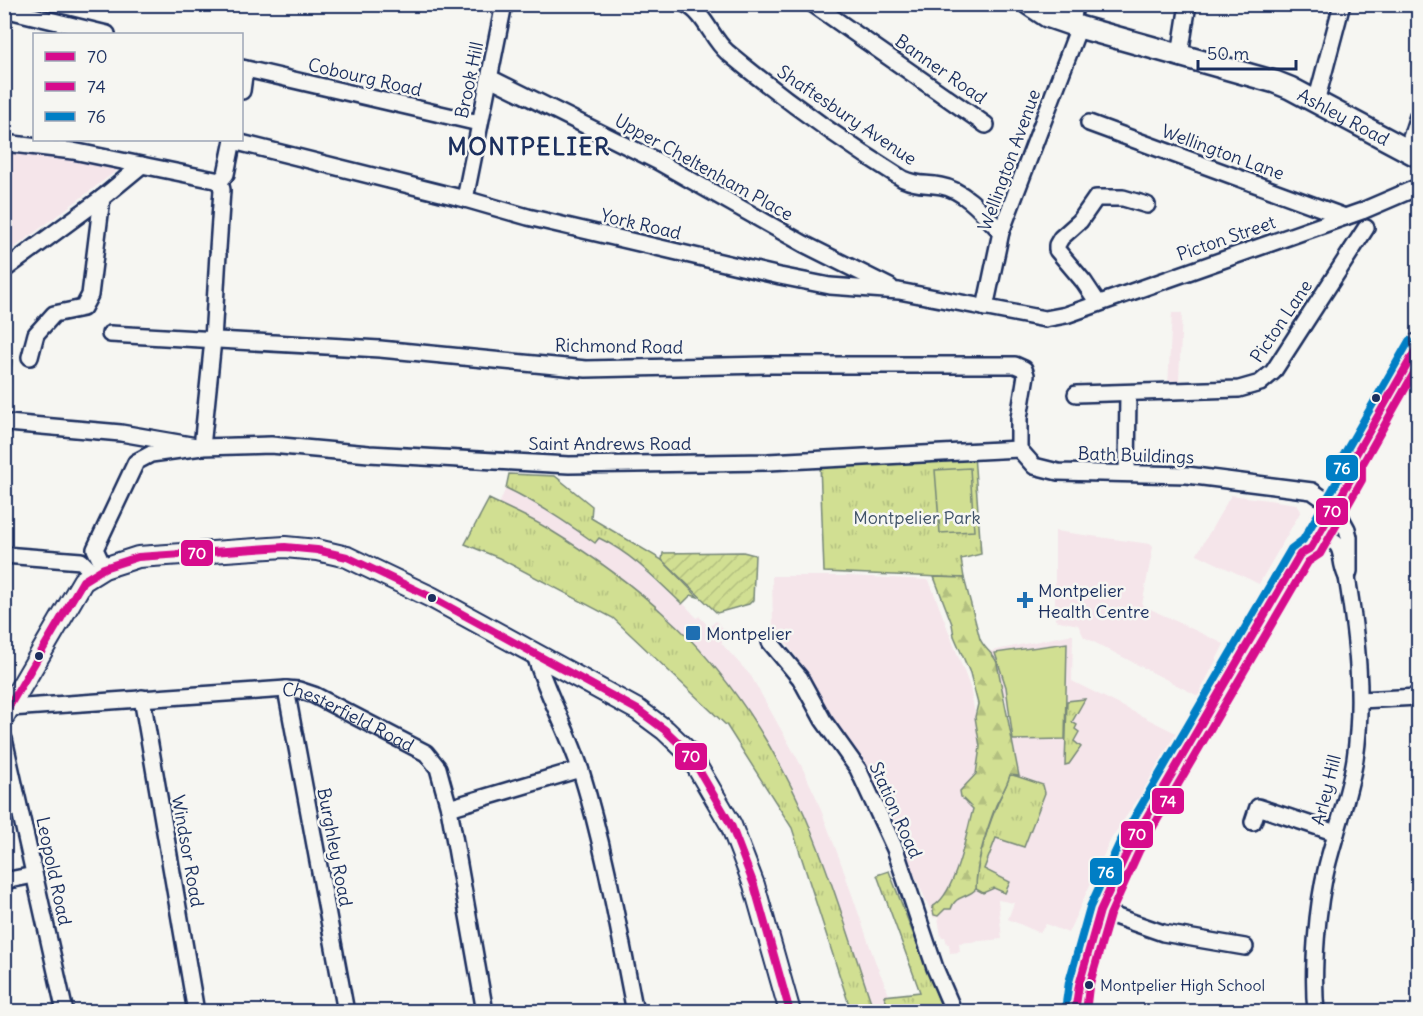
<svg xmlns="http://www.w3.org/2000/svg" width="1423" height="1016" font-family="Delius,sans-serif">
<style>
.built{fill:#f5e5ea}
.grass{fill:url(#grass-tufts);stroke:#768778;stroke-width:1.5}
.forest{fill:url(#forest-firs);stroke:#768778;stroke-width:1.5}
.garden{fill:url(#garden-furrows);stroke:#768778;stroke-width:1.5}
.pitch{fill:#d1df92;stroke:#768778;stroke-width:1.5}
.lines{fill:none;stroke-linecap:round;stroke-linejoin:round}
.minor-casing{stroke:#1b2f5e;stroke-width:20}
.tertiary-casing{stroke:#1b2f5e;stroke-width:24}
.secondary-casing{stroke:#1b2f5e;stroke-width:26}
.primary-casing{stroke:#1b2f5e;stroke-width:28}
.minor{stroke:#f6f6f2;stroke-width:15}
.tertiary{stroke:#f6f6f2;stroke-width:20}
.secondary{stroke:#f6f6f2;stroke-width:21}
.primary{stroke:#f6f6f2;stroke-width:24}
.bus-1-casing{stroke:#f6f6f2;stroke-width:12}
.bus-2-casing{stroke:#f6f6f2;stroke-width:12}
.bus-3-casing{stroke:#f6f6f2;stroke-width:12}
.bus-1{stroke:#d70b8c;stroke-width:8}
.bus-2{stroke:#d70b8c;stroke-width:8}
.bus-3{stroke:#007ec5;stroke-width:8}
.bus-dot{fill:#1b2f5e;stroke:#f6f6f2;stroke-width:2}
.poi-dot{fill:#1f6fb2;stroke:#f6f6f2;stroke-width:2}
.labels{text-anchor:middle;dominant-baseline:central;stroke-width:5;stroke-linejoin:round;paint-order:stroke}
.bus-label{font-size:16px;fill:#1b2f5e;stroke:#f6f6f2;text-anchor:start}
.street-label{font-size:18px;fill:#1b2f5e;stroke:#f6f6f2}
.park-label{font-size:18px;fill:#3f5268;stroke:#f6f6f2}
.poi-label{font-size:18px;fill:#1b2f5e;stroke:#f6f6f2;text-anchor:start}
.district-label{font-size:24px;font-weight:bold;letter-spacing:1.5px;fill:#1b2f5e;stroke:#f6f6f2}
.line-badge{stroke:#f6f6f2;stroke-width:2}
.badge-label{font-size:16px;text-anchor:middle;font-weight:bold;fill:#fff}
</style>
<defs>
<pattern id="grass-tufts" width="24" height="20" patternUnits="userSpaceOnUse" patternTransform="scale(1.5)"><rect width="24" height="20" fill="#d1df92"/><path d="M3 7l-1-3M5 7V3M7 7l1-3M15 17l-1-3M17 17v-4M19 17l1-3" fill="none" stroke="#b3c080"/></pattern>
<pattern id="forest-firs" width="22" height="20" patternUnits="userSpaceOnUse" patternTransform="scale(1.5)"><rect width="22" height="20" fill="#d1df92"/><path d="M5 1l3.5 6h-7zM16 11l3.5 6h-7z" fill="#b3c080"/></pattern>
<pattern id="garden-furrows" width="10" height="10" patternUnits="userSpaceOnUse" patternTransform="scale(1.5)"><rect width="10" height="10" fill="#d1df92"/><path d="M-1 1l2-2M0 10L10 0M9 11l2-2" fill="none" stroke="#b3c080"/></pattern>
</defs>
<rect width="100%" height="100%" fill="#f6f6f2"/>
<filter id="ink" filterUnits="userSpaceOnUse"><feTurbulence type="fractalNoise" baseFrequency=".0167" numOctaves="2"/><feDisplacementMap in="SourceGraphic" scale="12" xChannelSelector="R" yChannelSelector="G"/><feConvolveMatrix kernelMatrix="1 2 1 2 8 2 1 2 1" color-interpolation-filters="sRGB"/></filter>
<g filter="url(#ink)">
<g class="built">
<path d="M5,149L33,151L119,169L5,255Z"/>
<path d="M1172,313H1182L1179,381L1168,386Z"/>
<path d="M506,488L531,499L558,516L595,542L599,538L613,544L639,565L681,604L683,603L697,618L699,616L709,627L716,621L729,635L721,643L751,676L802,767L816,797L840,860L875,961L890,997H885L890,1011H874L831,885L806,818L760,730L732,691L702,653L668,617L631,585L549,529L499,504Z"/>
<path d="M1231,495L1297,504L1301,511L1259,584L1197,554Z"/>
<path d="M1055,531L1150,544L1153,547L1142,605L1224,644L1198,696L1084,637L1078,625L1055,620Z"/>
<path d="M772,576H850L929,580L970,687L985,766L1015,754L1006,699L982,653L1073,634L1072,681L1176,733L1142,793L1111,839L1068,933L1046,924L1040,933L1008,919L1014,903L998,900L1002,939L959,943L960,952L950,953L949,944H947L945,937H941L938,917L934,918L892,826L855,756L805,670L785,641L773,630Z"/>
</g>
<g class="grass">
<path d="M974,454L981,554L961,559L964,578L824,572L820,464Z"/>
<path d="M509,474L555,476L592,506L591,518L662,560L698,597L691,595L682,604C657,580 631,553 599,538L595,543C566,522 538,503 506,488Z"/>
<path d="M489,499C509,509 531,518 550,530C591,555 632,584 667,617C727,671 774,745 806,818C833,881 852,947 874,1011H851L792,828L727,726L613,618L499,558L465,544Z"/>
<path d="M1085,699L1072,722L1077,725L1075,729L1079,732L1074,741L1081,747L1069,764L1065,765L1067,701Z"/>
<path d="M1010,774L1043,785L1045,793L1024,847L996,838L984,869L1010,882L1005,893L994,888L983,893L976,889C976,861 986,832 997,805C1001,794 1007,786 1010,774Z"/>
<path d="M889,871L943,1011H890L884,996L920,992L877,875Z"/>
</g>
<g class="forest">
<path d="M5,344H9L12,361L5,423V395L7,379L5,378Z"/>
<path d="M934,577L964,578L980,639C984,649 994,654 997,663L1019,776L1010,775C1007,786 1001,795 996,805C986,832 976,861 976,889C968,898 955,895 951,909H945L938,916L934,915L932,907C956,895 966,834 973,809L961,797L960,791L976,774L980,747L975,717L978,704L970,673L954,636L952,624Z"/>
</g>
<path class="garden" d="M743,552L755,555L753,600L749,604L717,613L662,560L663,553Z"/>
<g class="pitch">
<path d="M970,468L974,531L940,533L935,470Z"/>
<path d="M1067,643L1065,739L1013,740L1006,687L995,653Z"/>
</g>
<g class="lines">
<defs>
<g id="minor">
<path d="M685,4C705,13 711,38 727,52C782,98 842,141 903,179C919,186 925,183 941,186C965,190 985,215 1001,232"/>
<path d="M813,4L986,125"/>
<path d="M4,9L107,34"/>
<path d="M1072,25L1075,4"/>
<path d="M1180,55L1188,4"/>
<path d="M242,68L479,123"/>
<path d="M490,78L657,161L804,244L890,287"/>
<path d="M242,91L245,69"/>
<path d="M1316,102L1342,4"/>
<path d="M1089,123L1345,217"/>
<path d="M233,141L465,199L528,217L780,276L830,286L899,291L1045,319L1066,315L1362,211L1418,187"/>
<path d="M4,143L73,151L220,181"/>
<path d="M1407,150L1418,116"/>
<path d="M465,199L504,4"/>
<path d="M218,249L222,190L220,181L226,174L233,140"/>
<path d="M4,270L102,198L142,165"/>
<path d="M1098,303L1084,282L1057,250V245L1061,238L1080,221L1096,198H1123L1147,205"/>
<path d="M985,308L1001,232L1079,27"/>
<path d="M110,334L380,349L586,369L767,365H1015L1024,369L1026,375L1019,418V449L1034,466L1058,472L1187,475L1312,491L1335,507L1347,529L1349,537V571L1347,577"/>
<path d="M30,357L36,334L54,314L83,308L90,295L102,198"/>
<path d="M1076,394L1239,389L1260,383L1273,372L1366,228"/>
<path d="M8,423L121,433L202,447L271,445L369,454L569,465L768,462L1019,449"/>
<path d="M1127,473L1128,393"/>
<path d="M4,555L81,561L93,573"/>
<path d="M104,568L95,549L136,462L151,454L202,447L213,340L218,254"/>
<path d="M770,642L800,678L823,720L858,769L895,849L935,968L954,1012"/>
<path d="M534,652C546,693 568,730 581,771C605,849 619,931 635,1012"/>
<path d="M286,689L346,1012"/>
<path d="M142,698L196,1012"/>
<path d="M1360,700L1418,697"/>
<path id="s1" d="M10,708L286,689L299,690L314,695L426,753L438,768L449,808L485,1012"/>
<path d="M4,739L65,1012"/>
<path d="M449,808L580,769"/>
<path d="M1253,822L1258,807L1336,833"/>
<path d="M4,881L34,875"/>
<path d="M1100,911L1163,933L1245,947"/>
<path d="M1316,1012C1312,970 1317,906 1327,866C1336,830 1349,796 1355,759C1364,698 1357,638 1347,577C1336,556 1350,543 1318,536"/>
</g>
<path id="tertiary" d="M4,716L83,581L104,568L138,557L285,547L317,550L347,557L431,597L638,710L665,730L689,753L731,825L754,885L790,1012"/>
<g id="secondary">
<path id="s2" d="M1029,4L1047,16L1079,27L1275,82L1290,88L1418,156"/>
</g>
<path id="primary" d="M1075,1012L1079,985L1100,911L1130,846L1300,554L1311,548L1335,507L1353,475L1351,463L1418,346"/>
</defs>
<use href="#minor" class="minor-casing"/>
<use href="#tertiary" class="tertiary-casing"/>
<use href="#secondary" class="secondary-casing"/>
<use href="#primary" class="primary-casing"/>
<use href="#minor" class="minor"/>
<use href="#tertiary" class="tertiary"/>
<use href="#secondary" class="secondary"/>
<use href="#primary" class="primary"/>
<defs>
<g id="bus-1">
<path d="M4,715L83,581L104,568L138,557L285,547L317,550L347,557L431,597L638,710L665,730L689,753L731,825L754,885L790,1012"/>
<path d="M1075,1012L1079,985L1100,911L1130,846L1300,554L1311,548L1353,475L1351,463L1418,346"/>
</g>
<path id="bus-2" d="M1086,1012L1089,987L1110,915L1139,851L1308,562L1320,554L1362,480V465L1418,366"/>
<path id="bus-3" d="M1065,1010L1069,982L1090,907L1120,842L1291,549L1303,540L1342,473V458L1409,341"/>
</defs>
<use href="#bus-1" class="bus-1-casing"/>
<use href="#bus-2" class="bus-2-casing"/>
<use href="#bus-3" class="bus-3-casing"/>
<use href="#bus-1" class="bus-1"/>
<use href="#bus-2" class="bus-2"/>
<use href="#bus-3" class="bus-3"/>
</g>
</g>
<g class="bus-dot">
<circle cx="1376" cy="398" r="5"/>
<circle cx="432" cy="598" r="5"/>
<circle cx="39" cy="656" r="5"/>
<circle cx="1089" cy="985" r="5"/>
</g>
<g class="poi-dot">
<path d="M1022 591h6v6h6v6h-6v6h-6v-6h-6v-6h6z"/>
<rect x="685" y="625" width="16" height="16" rx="3"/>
</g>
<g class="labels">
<g class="bus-label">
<text x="1100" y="985">Montpelier High School</text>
</g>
<g class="street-label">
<text transform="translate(941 69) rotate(35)">Banner Road</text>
<text transform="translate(365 77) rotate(13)">Cobourg Road</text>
<text transform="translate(469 80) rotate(-78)">Brook Hill</text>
<text transform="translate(847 115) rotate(34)">Shaftesbury Avenue</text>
<text stroke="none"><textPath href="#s2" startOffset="336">Ashley Road</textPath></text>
<text transform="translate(1223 152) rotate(20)">Wellington Lane</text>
<text transform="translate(1009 160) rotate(-70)">Wellington Avenue</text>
<text transform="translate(704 167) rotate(29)">Upper Cheltenham Place</text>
<text transform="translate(641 224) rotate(13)">York Road</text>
<text transform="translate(1226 238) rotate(-19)">Picton Street</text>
<text transform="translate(1281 321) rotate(-56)">Picton Lane</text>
<text transform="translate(619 346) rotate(1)">Richmond Road</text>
<text x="610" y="443">Saint Andrews Road</text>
<text transform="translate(1136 455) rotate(2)">Bath Buildings</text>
<text stroke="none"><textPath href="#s1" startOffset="345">Chesterfield Road</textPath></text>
<text transform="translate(1326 790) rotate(-76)">Arley Hill</text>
<text transform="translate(896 810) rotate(66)">Station Road</text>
<text transform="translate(335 847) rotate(79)">Burghley Road</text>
<text transform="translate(188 851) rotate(80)">Windsor Road</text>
<text transform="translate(54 871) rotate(78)">Leopold Road</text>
</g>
<g class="park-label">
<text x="917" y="517">Montpelier Park</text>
</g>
<g class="poi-label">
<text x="1038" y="590">Montpelier<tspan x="1038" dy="21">Health Centre</tspan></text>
<text x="706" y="633">Montpelier</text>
</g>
<g class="district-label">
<text x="529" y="146">MONTPELIER</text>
</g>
</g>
<g class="line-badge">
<rect x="1325" y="454" width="34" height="28" rx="6" fill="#007ec5"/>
<rect x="1315" y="497" width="34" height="29" rx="6" fill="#d70b8c"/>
<rect x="180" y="539" width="34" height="28" rx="6" fill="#d70b8c"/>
<rect x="674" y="742" width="34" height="29" rx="6" fill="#d70b8c"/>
<rect x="1151" y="787" width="34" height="28" rx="6" fill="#d70b8c"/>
<rect x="1120" y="820" width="34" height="29" rx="6" fill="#d70b8c"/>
<rect x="1089" y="857" width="34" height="29" rx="6" fill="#007ec5"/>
</g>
<g class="badge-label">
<text x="1342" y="474">76</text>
<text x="1332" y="517">70</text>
<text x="197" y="559">70</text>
<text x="691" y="762">70</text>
<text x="1168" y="807">74</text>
<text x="1137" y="840">70</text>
<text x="1106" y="878">76</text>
</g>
<rect width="1423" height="1016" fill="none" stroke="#f6f6f2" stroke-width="24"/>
<rect x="12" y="12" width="1399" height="992" fill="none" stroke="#1b2f5e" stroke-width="2" filter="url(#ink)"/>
<rect x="33" y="33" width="210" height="108" fill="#f6f6f2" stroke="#9ea6b7" stroke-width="1.5"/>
<rect x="45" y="52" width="30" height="9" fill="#d70b8c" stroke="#9ea6b7" stroke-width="1.5"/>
<text x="87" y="63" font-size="18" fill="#1b2f5e">70</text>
<rect x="45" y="82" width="30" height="9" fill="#d70b8c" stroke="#9ea6b7" stroke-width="1.5"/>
<text x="87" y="93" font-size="18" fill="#1b2f5e">74</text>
<rect x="45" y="112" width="30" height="9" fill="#007ec5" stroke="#9ea6b7" stroke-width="1.5"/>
<text x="87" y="123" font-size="18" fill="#1b2f5e">76</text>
<path d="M1198 60v9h98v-9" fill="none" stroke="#1b2f5e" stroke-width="3"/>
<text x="1207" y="60" font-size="18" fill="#1b2f5e" stroke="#f6f6f2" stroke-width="4.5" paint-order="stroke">50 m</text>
</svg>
